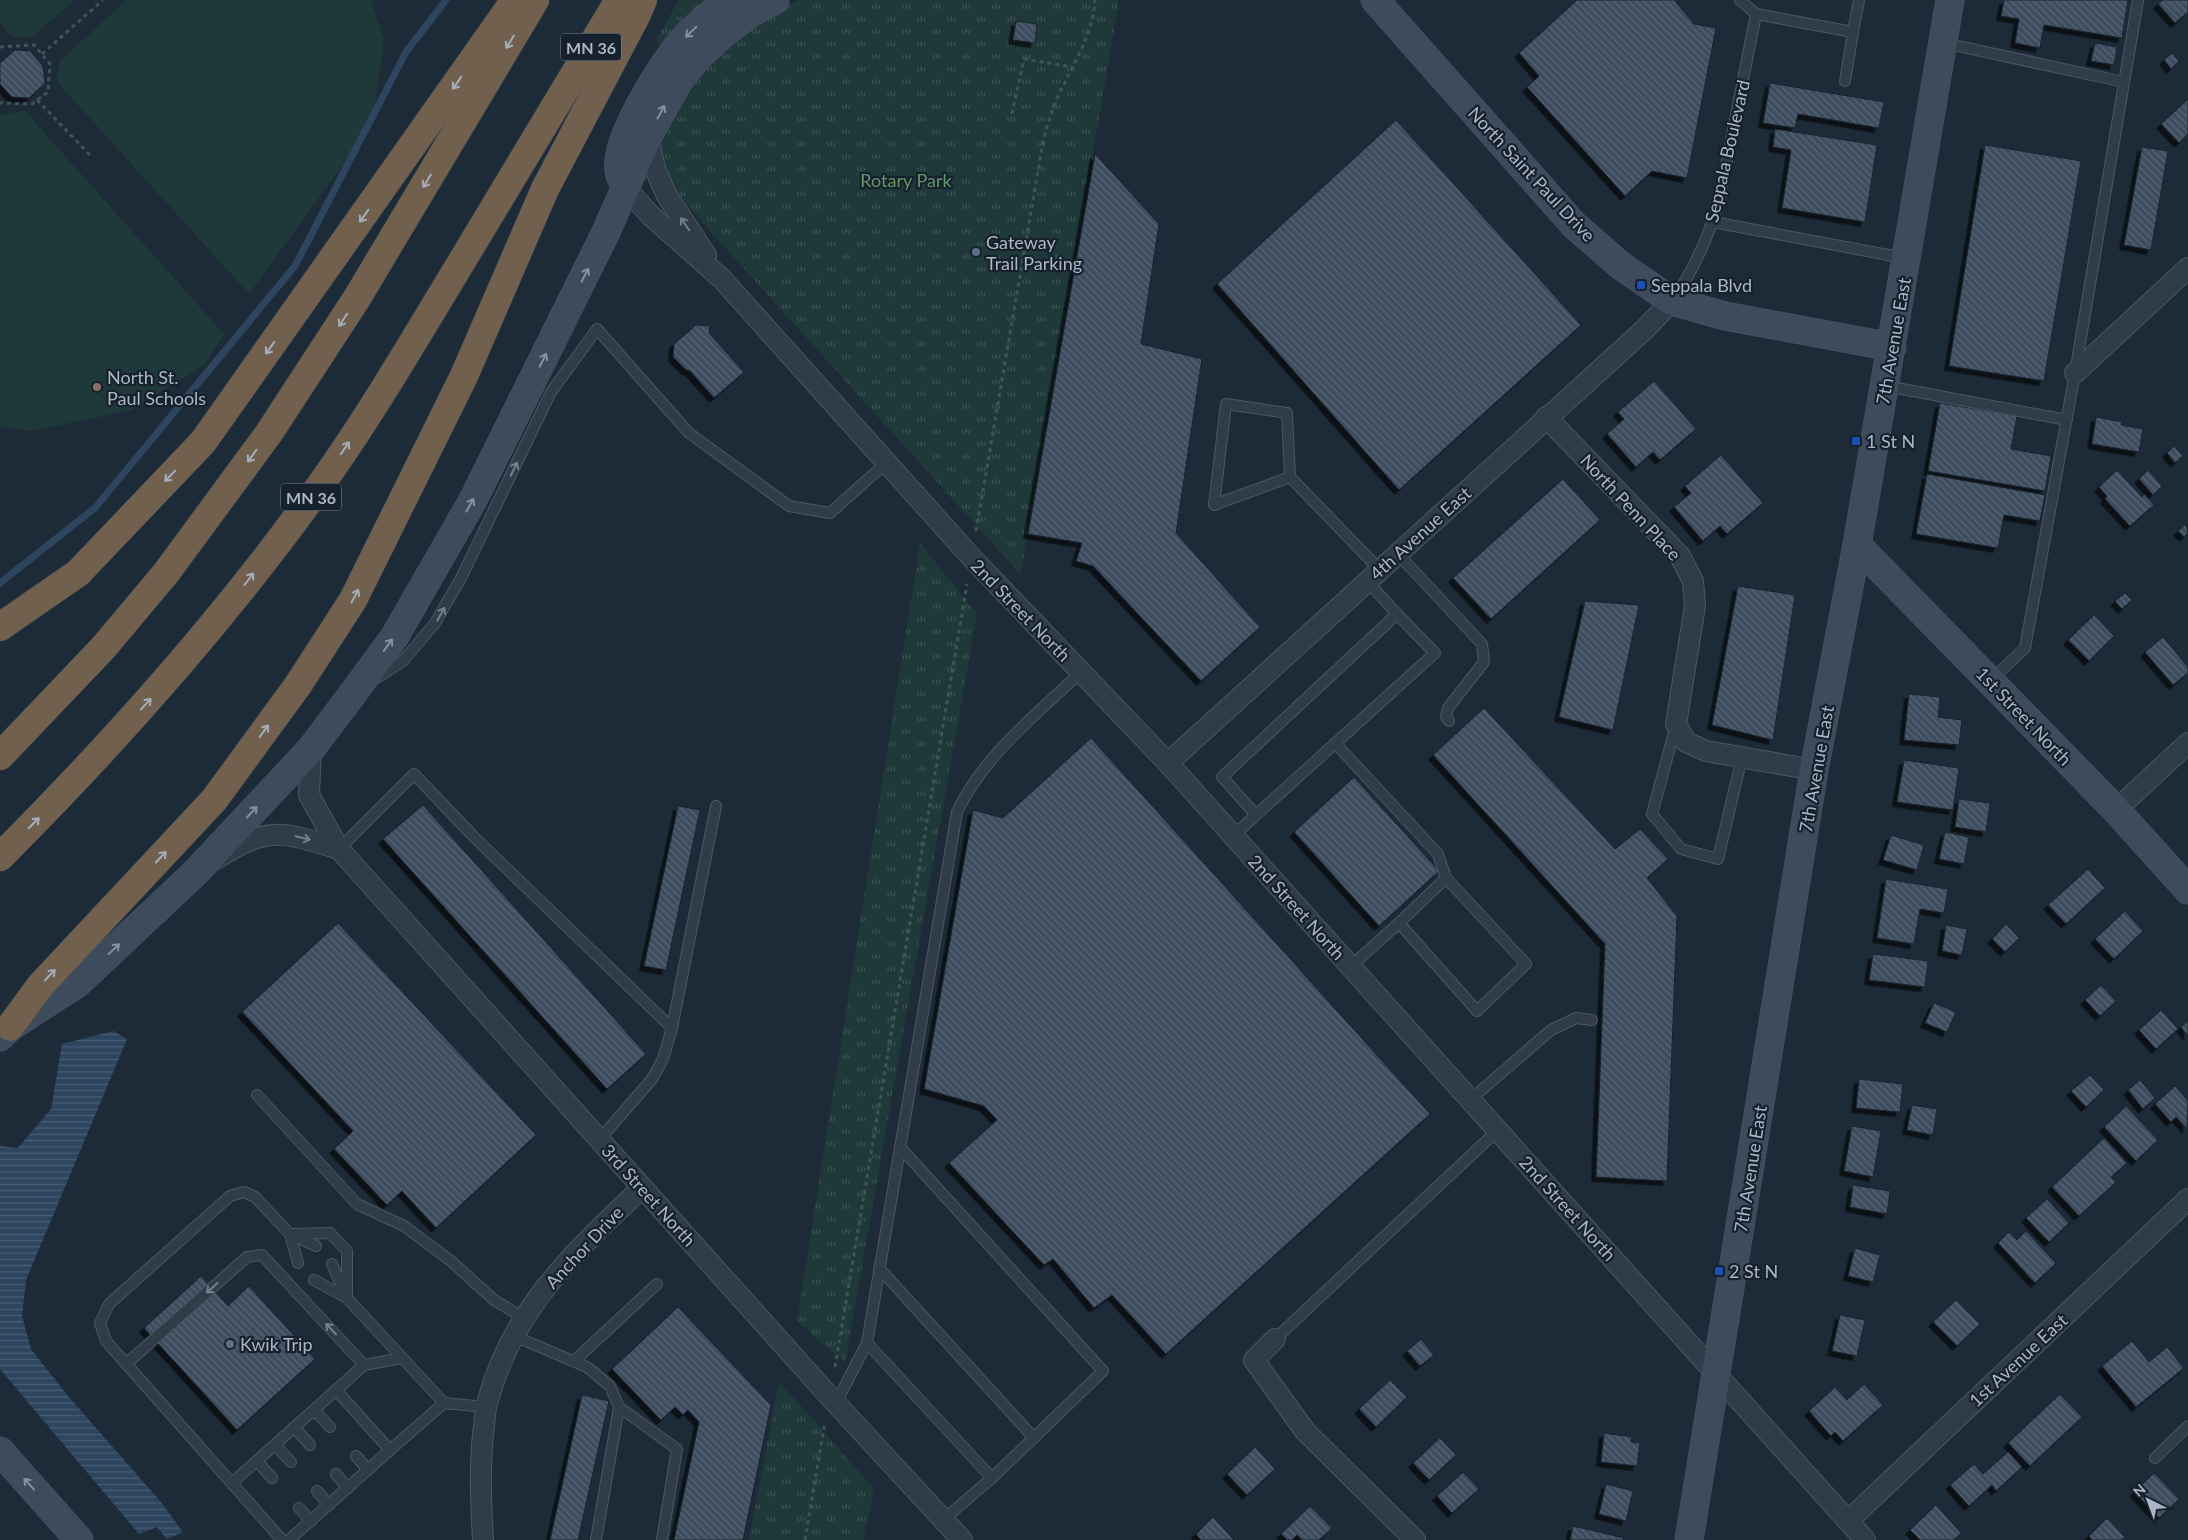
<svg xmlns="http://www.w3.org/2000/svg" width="2188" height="1540" font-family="Lato,sans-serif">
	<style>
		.grass { fill: #1f3839 }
		.park { fill: url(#park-tufts) }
		.water { fill: url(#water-rules) }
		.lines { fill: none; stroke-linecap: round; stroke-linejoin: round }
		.stream { stroke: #2d455f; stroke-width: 7 }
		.building { fill: url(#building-back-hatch); stroke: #19232f; filter: url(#shadow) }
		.lane-casing { stroke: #4c5764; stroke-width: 12 }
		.street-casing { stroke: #4c5764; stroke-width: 22 }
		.secondary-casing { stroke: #4c5764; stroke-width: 29 }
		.highway-casing { stroke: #3c4753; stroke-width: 29 }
		.path { stroke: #3d5557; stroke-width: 3; stroke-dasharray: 4 4; stroke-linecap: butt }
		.lane { stroke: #313c49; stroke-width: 10 }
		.street { stroke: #313c49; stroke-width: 20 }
		.secondary { stroke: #3e4b5c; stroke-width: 28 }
		.highway { stroke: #70604d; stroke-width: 28 }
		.oneway { stroke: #8591a1 }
		.oneway2 { stroke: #a5aeba }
		.oneway3 { stroke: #74808e }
		.service-dot { fill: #5c6f8a; stroke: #17212d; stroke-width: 2 }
		.transit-dot { fill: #1a4fb4; stroke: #17212d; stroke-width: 2 }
		.education-dot { fill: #8d6e63; stroke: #17212d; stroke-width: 2 }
		.labels { text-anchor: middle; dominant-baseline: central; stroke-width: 4.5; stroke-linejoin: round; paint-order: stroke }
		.shield { fill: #17212d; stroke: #7f8a98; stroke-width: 1 }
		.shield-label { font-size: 16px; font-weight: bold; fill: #abb7c6 }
		.street-label { font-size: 18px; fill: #abb7c6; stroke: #17212d }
		.park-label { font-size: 18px; fill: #60986a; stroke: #17212d }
		.poi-label { font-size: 18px; fill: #abb7c6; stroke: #17212d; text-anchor: start }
	</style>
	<defs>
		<pattern id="park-tufts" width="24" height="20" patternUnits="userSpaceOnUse" patternTransform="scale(1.25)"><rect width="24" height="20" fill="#1f3839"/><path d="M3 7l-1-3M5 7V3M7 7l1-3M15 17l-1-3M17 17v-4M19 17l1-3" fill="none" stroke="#3d5354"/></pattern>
		<pattern id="water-rules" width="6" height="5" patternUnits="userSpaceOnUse" patternTransform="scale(1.25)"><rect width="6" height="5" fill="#2d455f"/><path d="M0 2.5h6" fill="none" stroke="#495e74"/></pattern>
		<pattern id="building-back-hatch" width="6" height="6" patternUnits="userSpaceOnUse" patternTransform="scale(1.25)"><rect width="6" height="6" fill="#3e4d5e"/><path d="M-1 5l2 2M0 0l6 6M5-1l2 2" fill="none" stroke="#576474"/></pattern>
		<filter id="shadow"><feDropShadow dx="-4.5" dy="4.5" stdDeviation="0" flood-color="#0009"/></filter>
	</defs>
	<rect width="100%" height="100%" fill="#1d2b38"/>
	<g class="grass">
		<polygon points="0,0 75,0 31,38 12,37 0,23"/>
		<polygon points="127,0 371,0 384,40 372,125 249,294 57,82 59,61"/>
		<polygon points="25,111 224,334 204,365 132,410 32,431 0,427 0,116 3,114"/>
	</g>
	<g class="park">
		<polygon points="679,0 713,0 664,49 655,41"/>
		<path d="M800,0H1119L1021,575L692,211C677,192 662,172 662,146C661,115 689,87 707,65C713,58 718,50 725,45C740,31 781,7 800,0Z"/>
		<polygon points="920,543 977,614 845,1363 797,1321"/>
		<polygon points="779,1381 874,1489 864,1540 749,1540"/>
	</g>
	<polygon class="water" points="113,1031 127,1039 26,1280 22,1316 31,1349 68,1396 160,1501 183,1532 167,1539 157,1527 139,1534 0,1369 0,1146 18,1148 51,1109 62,1044"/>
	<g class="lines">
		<polyline class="stream" points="0,583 95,508 295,266 406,52 446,0"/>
	</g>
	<g class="building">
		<polygon points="1577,0 1674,0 1694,24 1716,28 1687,178 1652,171 1625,196 1527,87 1539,76 1519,53"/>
		<polygon points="2004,0 2128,0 2122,38 2044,25 2040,48 2015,43 2019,19 2001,16"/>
		<polygon points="2163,0 2188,0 2188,12 2175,23 2158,4"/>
		<polygon points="1016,21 1037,24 1035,43 1013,40"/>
		<polygon points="2095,43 2117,47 2114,65 2091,61"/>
		<polygon points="15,50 30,51 43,66 45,83 29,98 12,97 0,84 0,63"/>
		<polygon points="2172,53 2179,61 2171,69 2164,60"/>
		<polygon points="1770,83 1884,102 1879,128 1798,114 1795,128 1763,123"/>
		<polygon points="2188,99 2188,134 2179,143 2161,124"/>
		<polygon points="1396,120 1581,325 1399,490 1217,284"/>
		<polygon points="1775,129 1877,145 1865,222 1782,208 1791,150 1773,147"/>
		<polygon points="1985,145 2081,161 2044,381 1949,366"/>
		<polygon points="2142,147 2168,151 2151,250 2124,245"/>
		<polygon points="1095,154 1159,224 1141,344 1202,359 1176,533 1260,627 1201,681 1093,566 1076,561 1082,543 1028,534"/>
		<polygon points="696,325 710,326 709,333 744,372 714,398 690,371 686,370 673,357 674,344"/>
		<polygon points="1654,381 1696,429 1660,460 1653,452 1636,467 1607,434 1624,419 1618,412"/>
		<polygon points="1940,403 2017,416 2011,449 2051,456 2045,491 1928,471"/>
		<polygon points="2096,417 2122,422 2121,425 2143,429 2139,452 2092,444"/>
		<polygon points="2174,446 2183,456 2175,463 2167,453"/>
		<polygon points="1721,455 1763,503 1727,534 1720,526 1703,541 1674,507 1691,493 1685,486"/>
		<polygon points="2117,470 2142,497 2144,494 2154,505 2130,526 2105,499 2107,496 2099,487"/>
		<polygon points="2148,470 2162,486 2153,495 2139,479"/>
		<polygon points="1927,474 2045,495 2040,521 2004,515 1998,548 1916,534"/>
		<polygon points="1563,479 1600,520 1491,619 1453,578"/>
		<polygon points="2186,524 2188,533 2184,537 2178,531"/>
		<polygon points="1738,586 1795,595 1773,740 1712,725"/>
		<polygon points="2125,593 2132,600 2122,609 2115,601"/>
		<polygon points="1585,601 1639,605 1613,730 1559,717"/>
		<polygon points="2094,615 2114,636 2089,661 2068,640"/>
		<polygon points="2163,637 2188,667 2188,673 2173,685 2145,652"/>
		<polygon points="1909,694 1940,697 1938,717 1962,720 1959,745 1904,740"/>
		<polygon points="1484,708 1615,849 1640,829 1668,859 1647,878 1677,916 1667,1181 1596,1177 1605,944 1433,755"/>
		<polygon points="1091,738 1430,1114 1166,1354 1112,1295 1094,1308 1053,1259 1044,1265 949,1163 997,1120 984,1106 924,1089 973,810 1003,818"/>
		<polygon points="1904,760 1959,768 1953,810 1897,802"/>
		<polygon points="1354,777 1439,871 1379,926 1294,832"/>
		<polygon points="1959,799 1990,803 1986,832 1955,827"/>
		<polygon points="423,805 646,1054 607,1089 383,839"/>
		<polygon points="678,806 700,810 666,970 644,966"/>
		<polygon points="1945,832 1969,837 1964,864 1939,859"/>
		<polygon points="1891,835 1924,845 1917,870 1883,860"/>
		<polygon points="2088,869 2105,888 2066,924 2048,905"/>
		<polygon points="1886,879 1948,889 1944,913 1920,909 1914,944 1877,938"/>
		<polygon points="2125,911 2143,931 2114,959 2095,939"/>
		<polygon points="338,923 536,1135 436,1228 402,1191 387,1205 334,1149 353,1131 242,1012"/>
		<polygon points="2006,924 2019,938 2005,952 1992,939"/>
		<polygon points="1946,925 1967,929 1962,955 1942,951"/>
		<polygon points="1873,954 1928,961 1925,987 1869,980"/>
		<polygon points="2101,985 2116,1001 2100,1016 2085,1000"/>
		<polygon points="1934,1003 1956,1012 1947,1032 1925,1023"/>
		<polygon points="2161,1010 2178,1029 2156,1049 2139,1030"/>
		<polygon points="2188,1021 2188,1036 2181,1027"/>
		<polygon points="2090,1075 2104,1090 2086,1107 2071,1091"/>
		<polygon points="1859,1079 1903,1084 1900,1112 1856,1108"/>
		<polygon points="2140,1080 2155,1098 2143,1109 2128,1090"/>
		<polygon points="2175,1086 2188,1101 2187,1129 2176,1117 2171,1122 2155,1104"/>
		<polygon points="1912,1105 1937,1109 1933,1135 1907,1130"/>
		<polygon points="2126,1106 2158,1140 2136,1161 2104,1127"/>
		<polygon points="1852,1126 1881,1131 1873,1177 1844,1171"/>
		<polygon points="2104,1138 2127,1163 2111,1177 2116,1182 2079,1216 2052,1187"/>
		<polygon points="1853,1185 1890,1191 1887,1214 1850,1207"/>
		<polygon points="2047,1199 2069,1223 2049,1242 2026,1218"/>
		<polygon points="2026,1231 2056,1263 2035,1283 1998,1243 2009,1232 2017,1240"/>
		<polygon points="1855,1248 1880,1255 1873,1282 1848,1276"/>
		<polygon points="201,1276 228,1306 249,1286 315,1359 237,1430 144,1328"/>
		<polygon points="1956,1300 1980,1324 1957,1346 1933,1322"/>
		<polygon points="678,1307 771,1405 743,1540 674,1540 699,1422 688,1410 683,1415 675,1407 661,1420 612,1369"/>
		<polygon points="1840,1315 1865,1320 1857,1356 1832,1351"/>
		<polygon points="1421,1339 1434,1355 1420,1366 1407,1351"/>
		<polygon points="2132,1341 2149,1362 2167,1347 2184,1368 2136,1407 2102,1366"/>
		<polygon points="1390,1380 1407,1397 1376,1427 1359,1409"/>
		<polygon points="1864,1384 1883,1405 1843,1441 1835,1432 1831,1436 1809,1411 1835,1387 1847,1400"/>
		<polygon points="2060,1394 2082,1417 2030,1466 2008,1443"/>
		<polygon points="582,1395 609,1401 578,1540 550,1540"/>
		<polygon points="1604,1433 1632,1437 1631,1442 1640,1443 1637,1466 1601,1462"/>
		<polygon points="1440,1438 1456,1455 1429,1480 1413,1463"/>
		<polygon points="1255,1447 1275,1469 1247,1495 1227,1474"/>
		<polygon points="2008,1452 2022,1467 1996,1491 1992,1485 1969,1506 1950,1485 1974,1464 1983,1474"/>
		<polygon points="1463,1472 1479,1489 1452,1513 1437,1496"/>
		<polygon points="2154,1473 2179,1499 2159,1518 2134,1492"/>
		<polygon points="1606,1484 1633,1491 1626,1521 1599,1514"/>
		<polygon points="1936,1505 1961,1533 1954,1540 1920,1540 1910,1530"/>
		<polygon points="1310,1506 1332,1528 1319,1540 1302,1540 1297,1535 1292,1540 1287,1540 1281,1534"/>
		<polygon points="1213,1517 1234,1540 1201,1540 1196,1534"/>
		<polygon points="2107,1518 2125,1537 2122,1540 2092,1540 2089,1536"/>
		<polygon points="1573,1526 1624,1538 1623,1540 1570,1540"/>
	</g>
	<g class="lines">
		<g class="lane-casing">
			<g id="lane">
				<polyline points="1756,14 1853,32 1859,0"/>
				<polyline points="1944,43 2124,82"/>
				<polyline points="1845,81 1853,32"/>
				<polyline points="1713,222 1904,258"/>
				<path d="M1673,300C1695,268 1710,234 1720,196L1756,14L1740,0"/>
				<polyline points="1886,386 2067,420"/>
				<polyline points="1290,477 1214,505 1226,404 1287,413 1290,477 1380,570"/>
				<polyline points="1398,554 1482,644 1484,662 1448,708 1446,717 1449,721"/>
				<polyline points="1367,581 1397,614"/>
				<polygon points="1397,614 1435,653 1256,815 1222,777"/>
				<polyline points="375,679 403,661 435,623 461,578 551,392 597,329 689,433 789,506 830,513 886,463"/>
				<polyline points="1991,680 2025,648 2075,373 2138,0"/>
				<polyline points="1676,725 1652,814 1681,849 1718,859 1742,757"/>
				<polyline points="1335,743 1438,854 1446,878 1526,964 1477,1011 1399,923 1351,966"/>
				<polyline points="1233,836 1256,815"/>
				<polyline points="339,849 414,774 474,837 672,1028"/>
				<polyline points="1399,923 1446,878"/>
				<polyline points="257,1095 357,1204 404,1226 451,1261 494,1300 524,1318"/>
				<polyline points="1471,1099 1551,1030 1576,1018 1592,1020"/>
				<polyline points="600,1139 652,1079 663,1059 672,1028 716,806"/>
				<polyline points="900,1147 1103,1371 992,1478"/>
				<polyline points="290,1234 330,1233 347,1251 347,1298 314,1280"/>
				<polyline points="292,1235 316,1246"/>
				<polyline points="332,1264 347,1298 444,1403 486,1407"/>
				<polyline points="879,1268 1034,1438"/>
				<polyline points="514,1336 587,1367 610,1386 619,1407 596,1540"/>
				<polyline points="1275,1339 1498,1130"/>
				<polyline points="867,1343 992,1478 943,1520"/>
				<polyline points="574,1361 657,1284"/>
				<polyline points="126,1364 247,1257 262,1255 364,1365"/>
				<path d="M836,1403L867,1343L957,812C984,755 1036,715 1081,672"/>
				<polyline points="619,1407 677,1449 662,1540"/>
				<polyline points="314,1410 330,1427"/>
				<polyline points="294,1427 310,1445"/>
				<polyline points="275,1445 291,1462"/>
				<polyline points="390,1450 444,1403"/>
				<polyline points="356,1456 368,1470"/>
				<polyline points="2155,1458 2188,1426"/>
				<polyline points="257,1461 272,1478"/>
				<polyline points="336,1474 348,1488"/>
				<polyline points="232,1483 364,1365 402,1358"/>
				<polyline points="317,1491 329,1505"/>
				<polyline points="299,1508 311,1521"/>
				<polyline points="282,1540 106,1341 100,1323 109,1304 230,1196 244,1192 255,1197 290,1234 298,1263"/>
				<polyline points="289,1540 390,1450 336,1390"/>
			</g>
		</g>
		<g class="street-casing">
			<g id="street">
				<polyline points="648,136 655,169 667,196 706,255"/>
				<polyline points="625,187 650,215 722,279 972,558 1168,763 1865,1540"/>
				<polyline points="2075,373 2188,268"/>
				<polyline points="1546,417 1680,556 1693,581 1695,606 1676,724 1686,742 1706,751 1814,770"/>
				<polyline points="311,749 309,795 339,849 830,1397 962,1540"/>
				<polyline points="1168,763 1644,330 1672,301"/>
				<polyline points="2116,810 2188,743"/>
				<path d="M216,859C268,825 283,832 339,849"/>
				<polyline points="1275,1339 1254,1360 1305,1431 1415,1540"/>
				<polyline points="1848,1521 2188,1199"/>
				<path d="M483,1540C481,1502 479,1464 484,1426C485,1417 485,1408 488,1400C513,1308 576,1250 642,1188"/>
			</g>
		</g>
		<g class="secondary-casing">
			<g id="secondary">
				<polyline points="1375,0 1574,225 1620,265 1672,301 1725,316 1892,347"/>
				<path d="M623,181C621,178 619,174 619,170C614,140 662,64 682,41C696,25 712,13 728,0"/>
				<polyline points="1857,545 2116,810 2188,890"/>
				<polyline points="0,1037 10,1027 78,983 195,873 311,749 354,692 395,636 473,500 606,232 648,136 680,79 700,55 723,34 751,13 775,0"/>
				<polyline points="0,1451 79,1540"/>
				<polyline points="1689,1540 1814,770 1857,545 1950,0"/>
			</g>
		</g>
		<g class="highway-casing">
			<g id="highway">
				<polyline points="0,627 78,573 203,442 515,0"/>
				<polyline points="0,756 103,648 166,573 269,433 357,298 535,0"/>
				<path d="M0,857C120,737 231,612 329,473C377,404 419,332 462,261C514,174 567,87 619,0"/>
				<polyline points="10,1027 40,986 214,800 298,685 353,600 464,376 545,189 636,16 643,0"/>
			</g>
		</g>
		<g class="path">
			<polyline points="0,47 34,45 50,64 48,92 32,104 0,103"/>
			<polyline points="42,54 103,0"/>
			<polyline points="37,100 92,157"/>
			<polyline points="1012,114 1024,59 1073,67"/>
			<path d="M976,531L1043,142C1047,125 1052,109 1059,94C1074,63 1093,34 1095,0"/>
			<polyline points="835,1367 967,584"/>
			<polyline points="805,1540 825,1422"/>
		</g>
		<use href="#lane" class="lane"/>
		<use href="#street" class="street"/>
		<use href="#secondary" class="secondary"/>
		<use href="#highway" class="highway"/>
	</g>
	<defs><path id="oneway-shaft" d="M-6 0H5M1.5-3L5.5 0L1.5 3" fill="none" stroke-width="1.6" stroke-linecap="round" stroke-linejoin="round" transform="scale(1.25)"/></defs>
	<g class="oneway">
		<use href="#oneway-shaft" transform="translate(691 32) rotate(136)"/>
		<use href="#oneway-shaft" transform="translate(661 112) rotate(-62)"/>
		<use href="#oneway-shaft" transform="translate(585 275) rotate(-63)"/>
		<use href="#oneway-shaft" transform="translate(543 360) rotate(-63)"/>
		<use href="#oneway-shaft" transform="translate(470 505) rotate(-61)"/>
		<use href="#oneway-shaft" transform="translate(388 645) rotate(-54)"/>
		<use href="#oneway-shaft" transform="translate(252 812) rotate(-47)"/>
		<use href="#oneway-shaft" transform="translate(114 949) rotate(-43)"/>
		<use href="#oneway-shaft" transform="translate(29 1484) rotate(-132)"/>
	</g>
	<g class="oneway2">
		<use href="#oneway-shaft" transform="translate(510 42) rotate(121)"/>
		<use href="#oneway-shaft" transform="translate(457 83) rotate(125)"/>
		<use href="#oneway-shaft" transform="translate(427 181) rotate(121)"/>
		<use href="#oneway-shaft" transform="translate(364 216) rotate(125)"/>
		<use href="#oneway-shaft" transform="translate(343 320) rotate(123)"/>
		<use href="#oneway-shaft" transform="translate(270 348) rotate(126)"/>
		<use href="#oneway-shaft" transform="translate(345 448) rotate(-56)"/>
		<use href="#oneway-shaft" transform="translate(252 456) rotate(126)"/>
		<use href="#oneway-shaft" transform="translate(170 476) rotate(134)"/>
		<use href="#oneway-shaft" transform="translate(249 579) rotate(-53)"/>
		<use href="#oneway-shaft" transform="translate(355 596) rotate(-62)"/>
		<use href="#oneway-shaft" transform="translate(146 704) rotate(-47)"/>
		<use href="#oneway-shaft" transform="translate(264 731) rotate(-54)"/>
		<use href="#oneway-shaft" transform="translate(34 823) rotate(-45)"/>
		<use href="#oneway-shaft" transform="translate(161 857) rotate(-47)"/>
		<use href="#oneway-shaft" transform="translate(50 975) rotate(-47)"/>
	</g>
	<g class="oneway3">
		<use href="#oneway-shaft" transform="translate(685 224) rotate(-124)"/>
		<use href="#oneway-shaft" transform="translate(514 469) rotate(-64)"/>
		<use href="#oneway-shaft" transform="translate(441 614) rotate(-61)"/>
		<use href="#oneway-shaft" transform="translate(303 838) rotate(14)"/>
		<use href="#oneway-shaft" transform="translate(212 1288) rotate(138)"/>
		<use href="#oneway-shaft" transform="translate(331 1329) rotate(-133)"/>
	</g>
	<g class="service-dot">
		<circle cx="976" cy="252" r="5"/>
		<circle cx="230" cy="1344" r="5"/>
	</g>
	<g class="transit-dot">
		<rect x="1636" y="280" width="10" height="10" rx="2.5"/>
		<rect x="1851" y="436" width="10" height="10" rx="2.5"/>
		<rect x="1714" y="1266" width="10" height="10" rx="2.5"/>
	</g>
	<circle class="education-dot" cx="97" cy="387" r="5"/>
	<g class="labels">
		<g class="shield">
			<rect x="561" y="33.5" width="60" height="27" rx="4"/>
			<rect x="281" y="483.5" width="60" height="27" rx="4"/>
		</g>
		<g class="shield-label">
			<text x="591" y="47">MN 36</text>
			<text x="311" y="497">MN 36</text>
		</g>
		<g class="street-label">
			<text transform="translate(1727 151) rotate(-77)">Seppala Boulevard</text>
			<text transform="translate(1532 174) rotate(47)">North Saint Paul Drive</text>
			<text transform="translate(1893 341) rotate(-80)">7th Avenue East</text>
			<text transform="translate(1631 507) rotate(47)">North Penn Place</text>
			<text transform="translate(1420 533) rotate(-42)">4th Avenue East</text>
			<text transform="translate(1021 610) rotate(46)">2nd Street North</text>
			<text transform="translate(2024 716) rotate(46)">1st Street North</text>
			<text transform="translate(1816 769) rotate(-80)">7th Avenue East</text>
			<text transform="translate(1297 907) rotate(48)">2nd Street North</text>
			<text transform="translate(1750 1169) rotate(-81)">7th Avenue East</text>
			<text transform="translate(649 1195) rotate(48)">3rd Street North</text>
			<text transform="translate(1568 1208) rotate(48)">2nd Street North</text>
			<text transform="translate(584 1247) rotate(-47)">Anchor Drive</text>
			<text transform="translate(2018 1360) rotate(-43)">1st Avenue East</text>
		</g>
		<g class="park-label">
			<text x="906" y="180">Rotary Park</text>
		</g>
		<g class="poi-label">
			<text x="986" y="242">Gateway<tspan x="986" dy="21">Trail Parking</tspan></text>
			<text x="1651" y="285">Seppala Blvd</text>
			<text x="107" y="377">North St.<tspan x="107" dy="21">Paul Schools</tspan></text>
			<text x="1866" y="441">1 St N</text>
			<text x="1729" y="1271">2 St N</text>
			<text x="240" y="1344">Kwik Trip</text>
		</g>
	</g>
	<g transform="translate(2148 1500) rotate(318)" stroke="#17212d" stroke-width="4" paint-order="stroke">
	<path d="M0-4L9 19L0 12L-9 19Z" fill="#abb7c6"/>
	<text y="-8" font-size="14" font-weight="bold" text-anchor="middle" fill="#abb7c6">N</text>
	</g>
</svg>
